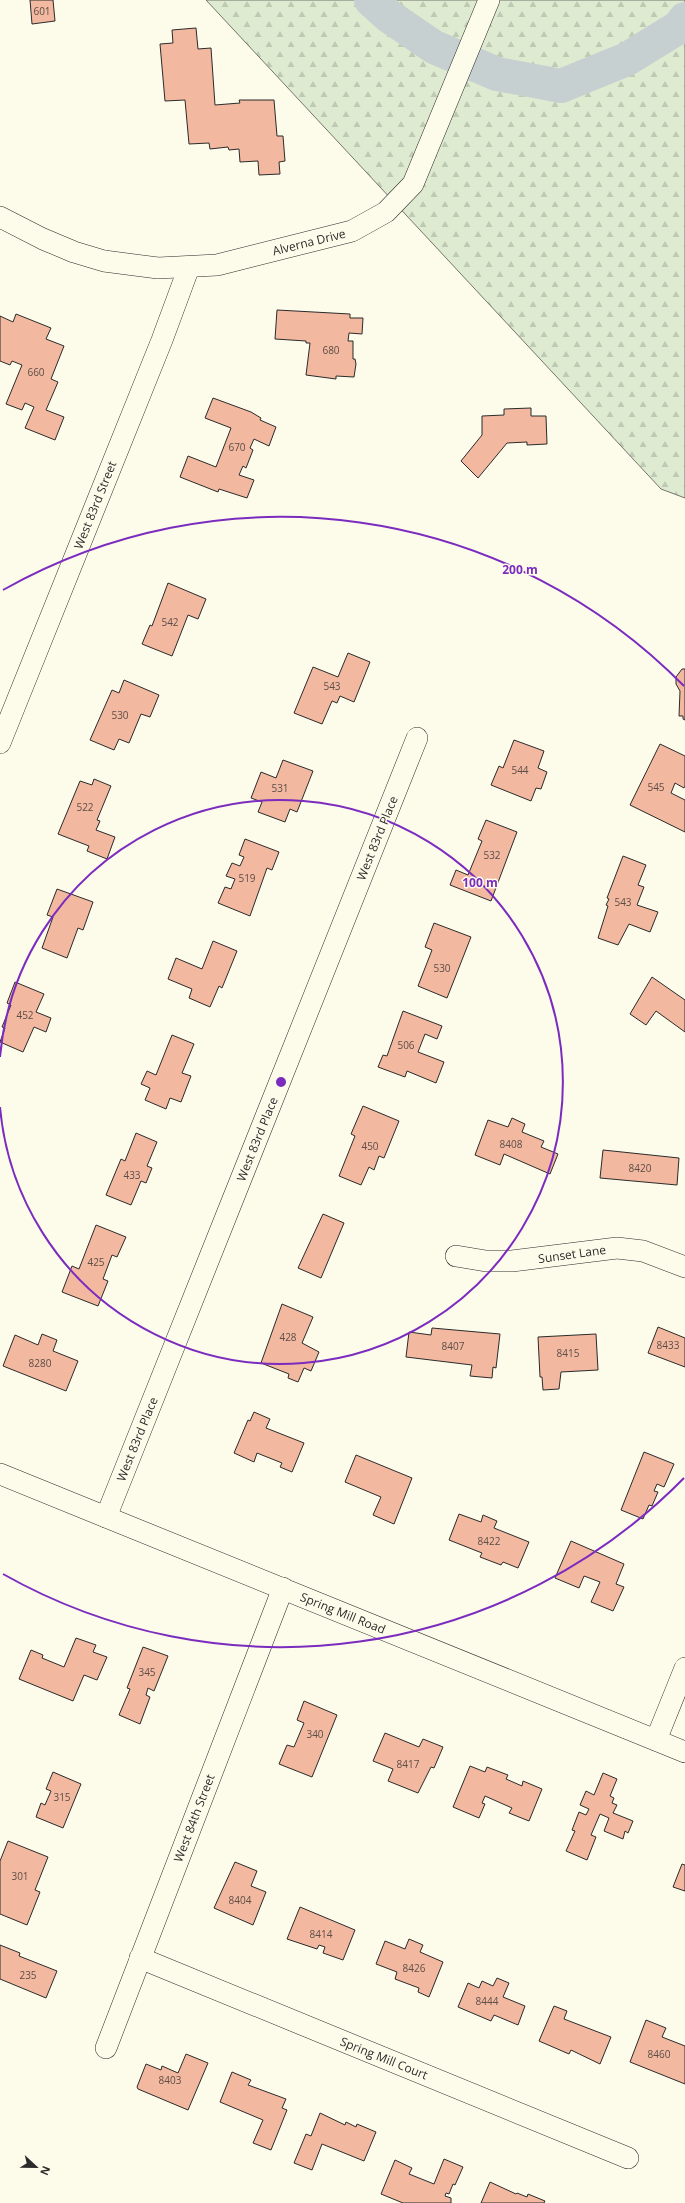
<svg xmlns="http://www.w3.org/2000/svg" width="685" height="2203" font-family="'Open Sans',sans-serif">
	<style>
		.forest { fill: url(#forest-firs); stroke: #74746e }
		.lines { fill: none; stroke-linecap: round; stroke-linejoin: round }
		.river { stroke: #c7d0d0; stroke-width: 34 }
		.building { fill: #f2b8a0; stroke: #2b2b2b }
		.minor-casing { stroke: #2b2b2b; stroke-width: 22 }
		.minor { stroke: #fdfbea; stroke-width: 21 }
		.ring { fill: none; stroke: #7b2cbf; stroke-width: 2 }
		.labels { text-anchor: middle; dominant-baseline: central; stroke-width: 3; stroke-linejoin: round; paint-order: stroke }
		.number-label { font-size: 10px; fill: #5d4e48 }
		.street-label { font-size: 12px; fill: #2b2b2b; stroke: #fdfbea }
		.centre { fill: #7b2cbf; stroke: #fdfbea; stroke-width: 2 }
		.ring-label { font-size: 12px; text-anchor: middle; font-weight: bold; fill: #7b2cbf; stroke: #fdfbea; stroke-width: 3; stroke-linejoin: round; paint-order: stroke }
	</style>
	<defs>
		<pattern id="forest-firs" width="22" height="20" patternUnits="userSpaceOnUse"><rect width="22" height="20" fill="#deebd1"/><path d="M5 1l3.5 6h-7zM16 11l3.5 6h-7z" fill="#bfcab4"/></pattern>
	</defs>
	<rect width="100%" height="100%" fill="#fdfbea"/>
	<polygon class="forest" points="206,0 685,0 685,498 661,489"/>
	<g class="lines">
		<polyline class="river" points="371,0 390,17 434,47 497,74 561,86 627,59 679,27 685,19"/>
	</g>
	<g class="building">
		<polygon points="30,0 53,0 55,21 32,24"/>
		<polygon points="196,28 198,49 211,48 215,105 240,103 239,100 274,100 277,136 283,136 285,161 279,162 280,174 259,175 258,161 240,162 239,149 229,150 228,147 210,149 209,143 189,144 185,100 165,101 160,44 173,43 172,30"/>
		<polygon points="277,310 350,314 350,318 363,318 362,334 349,333 348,341 353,341 353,359 355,359 356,364 354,377 336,376 336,379 306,375 310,343 306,343 306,341 275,339"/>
		<polygon points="16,314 51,328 46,339 64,346 51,379 58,382 46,410 64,417 55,440 25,428 34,407 25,403 22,410 6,404 22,365 12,361 10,365 0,361 0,316 13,322"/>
		<polygon points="213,398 251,412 261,418 260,420 276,427 269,446 254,439 250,448 253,450 246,468 243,466 239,475 254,480 247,498 219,489 218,492 180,477 188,456 216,467 231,428 205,418"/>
		<polygon points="531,408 531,416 546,416 547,444 527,445 527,442 507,443 478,478 461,461 482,435 482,416 504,415 504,409"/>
		<polygon points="168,583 206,599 198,619 188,615 172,656 142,644 150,625 152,626"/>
		<polygon points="348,653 370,662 354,702 340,696 337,703 332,701 322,724 294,713 313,667 338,677"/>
		<polygon points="682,669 685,669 685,720 683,719 683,716 679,716 680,691 676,684 676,677"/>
		<polygon points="124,680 159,695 150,717 141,714 129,743 119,739 114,750 90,740 112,690 119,693"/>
		<polygon points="514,740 544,751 538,768 547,772 541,789 536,788 531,801 491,785 499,766 503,768"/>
		<polygon points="660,744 685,756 685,786 684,788 675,783 671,793 685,800 685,832 630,805"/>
		<polygon points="283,760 313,771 297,812 290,809 285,822 258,812 262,802 251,798 261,772 276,778"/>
		<polygon points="94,779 111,786 97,820 100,821 96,830 115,837 107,859 87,851 89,846 58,834 80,781 92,785"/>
		<polygon points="486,820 517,832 491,901 450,885 456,870 468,875 482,841 478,839"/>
		<polygon points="245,839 279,852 272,870 267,868 250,916 218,903 225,887 231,889 235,879 226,876 232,863 240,866 244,857 239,855"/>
		<polygon points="623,856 646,865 638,885 644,887 637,905 658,912 650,932 629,924 618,945 598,938 608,906 606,905 609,899 607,898"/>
		<polygon points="57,889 93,902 83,930 78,928 67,958 42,948 53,917 47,915"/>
		<polygon points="434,923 471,937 447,998 418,986 432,950 425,947"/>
		<polygon points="213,941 237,951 222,988 219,986 210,1007 189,998 192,989 168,979 176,958 202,969"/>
		<polygon points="652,977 685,1000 685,1032 656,1011 646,1025 630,1014"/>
		<polygon points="15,982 44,994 36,1012 51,1018 46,1032 34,1027 23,1052 0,1042 5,1028 2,1027 11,1005 7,1003"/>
		<polygon points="403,1011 442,1026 437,1039 425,1034 418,1052 444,1062 436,1083 407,1071 405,1077 378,1067 383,1055 387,1056"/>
		<polygon points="172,1035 194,1044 182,1073 191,1076 181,1102 170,1098 166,1109 145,1100 150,1088 141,1084 147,1071 156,1075"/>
		<polygon points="363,1106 399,1121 384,1158 379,1156 374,1170 369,1167 361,1185 339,1176 355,1136 351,1134"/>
		<polygon points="512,1118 525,1124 522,1132 544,1141 541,1147 558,1154 550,1174 504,1154 500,1165 475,1155 488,1120 508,1127"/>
		<polygon points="136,1133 157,1142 147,1166 152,1168 146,1183 141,1181 131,1205 106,1195 121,1159 125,1161"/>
		<polygon points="603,1150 679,1158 677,1185 600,1178"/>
		<polygon points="323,1214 344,1223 321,1278 298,1268"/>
		<polygon points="96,1225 126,1237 117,1257 112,1255 103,1279 108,1281 98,1306 62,1292 72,1266 79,1269"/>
		<polygon points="282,1304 313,1317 302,1343 319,1352 311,1371 304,1368 298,1382 288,1378 289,1374 261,1363"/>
		<polygon points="658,1327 685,1338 685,1367 648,1353"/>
		<polygon points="432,1328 500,1334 496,1368 493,1367 492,1378 470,1376 472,1365 406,1357 409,1332 431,1335"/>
		<polygon points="42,1334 57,1340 53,1351 78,1361 66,1391 3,1366 15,1335 38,1345"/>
		<polygon points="596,1334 598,1370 561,1372 559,1389 543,1390 542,1377 540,1377 538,1337"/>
		<polygon points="254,1412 270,1419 266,1428 304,1443 292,1472 280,1467 282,1463 257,1453 254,1462 234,1453 248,1420 250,1421"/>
		<polygon points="644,1452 674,1464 664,1487 657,1484 654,1491 658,1492 652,1506 649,1505 643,1519 621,1510"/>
		<polygon points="356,1455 412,1478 394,1524 373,1515 381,1497 345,1482"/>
		<polygon points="459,1514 481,1522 483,1515 497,1521 494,1528 529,1542 518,1568 503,1562 501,1565 480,1557 482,1553 449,1540"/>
		<polygon points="571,1541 624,1564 616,1584 624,1587 613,1611 591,1602 600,1582 584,1576 579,1588 555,1578"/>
		<polygon points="76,1638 96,1645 93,1652 107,1657 97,1680 84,1675 73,1701 19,1679 31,1650 43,1655 42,1658 64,1667"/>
		<polygon points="143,1647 168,1656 154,1691 148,1688 146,1695 150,1697 140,1724 119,1715 130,1689 127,1688"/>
		<polygon points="304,1701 337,1715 312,1777 279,1764 287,1745 294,1747 304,1723 297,1720"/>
		<polygon points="385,1733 419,1747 423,1739 443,1747 434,1768 431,1767 418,1793 388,1781 393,1769 373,1761"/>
		<polygon points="470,1766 485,1772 487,1767 508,1775 506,1779 522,1786 523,1781 542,1789 529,1821 509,1813 512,1808 485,1796 482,1803 485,1804 479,1818 453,1807"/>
		<polygon points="53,1772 81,1784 63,1828 36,1817 41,1803 45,1805 51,1791 46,1789"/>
		<polygon points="603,1773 617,1779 610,1796 614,1798 612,1803 617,1805 613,1813 633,1821 628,1833 625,1831 623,1839 604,1831 609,1818 600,1814 591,1835 596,1837 587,1860 566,1851 575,1831 572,1830 579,1812 586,1815 589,1809 580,1805 586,1791 594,1795"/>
		<polygon points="8,1841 48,1857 35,1890 40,1892 27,1925 0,1914 0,1861"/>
		<polygon points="235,1862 257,1871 251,1886 266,1892 253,1925 214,1908"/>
		<polygon points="682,1864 685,1865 685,1891 673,1887"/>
		<polygon points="300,1907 355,1930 343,1960 323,1953 325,1947 319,1945 317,1949 287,1939"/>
		<polygon points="409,1939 423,1945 420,1952 443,1962 429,1997 418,1992 419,1988 395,1979 397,1972 376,1964 385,1941 405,1949"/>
		<polygon points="0,1945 20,1953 19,1956 57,1971 46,1998 0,1979"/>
		<polygon points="497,1978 509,1983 503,1997 525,2006 518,2025 494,2015 491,2021 458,2007 468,1983 479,1988 482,1981 493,1986"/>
		<polygon points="554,2006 567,2011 564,2019 611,2037 600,2064 571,2050 569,2054 539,2041"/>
		<polygon points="646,2020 666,2028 662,2037 685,2046 685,2084 630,2062"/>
		<polygon points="186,2054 208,2063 188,2110 138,2089 137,2087 146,2064 161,2070 162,2066 178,2073"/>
		<polygon points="232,2072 251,2080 248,2085 286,2099 282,2108 287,2110 271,2150 253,2143 263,2120 220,2102"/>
		<polygon points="320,2113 345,2125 346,2122 356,2127 357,2124 376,2132 364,2161 322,2144 312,2170 294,2163 306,2134 311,2136"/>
		<polygon points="444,2159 463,2167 455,2185 453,2184 449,2194 446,2193 445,2196 451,2198 451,2203 403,2203 381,2194 395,2160 412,2168 409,2174 434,2184"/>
		<polygon points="490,2182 516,2194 517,2193 527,2197 528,2194 545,2201 544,2203 481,2203"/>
	</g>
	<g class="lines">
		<g class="minor-casing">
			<g id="minor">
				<polyline points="0,217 43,239 74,252 104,261 158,268 217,265 352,231 386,212 413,184 489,0"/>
				<polyline points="0,743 162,340 189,267"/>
				<polyline points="456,1256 486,1261 512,1261 617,1248 643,1251 685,1267"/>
				<polyline points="0,1474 685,1752"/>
				<polyline points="106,1517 417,738"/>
				<polyline points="656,1740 685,1668"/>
				<polyline points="140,1958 628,2158"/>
				<polyline points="106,2048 283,1588"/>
			</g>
		</g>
		<use href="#minor" class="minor"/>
	</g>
	<g class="ring">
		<path d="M0 1057A282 282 0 1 1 0 1107"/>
		<path d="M684 1478A565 565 0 0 1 3 1574M3 590A565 565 0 0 1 684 686"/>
	</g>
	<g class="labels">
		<g class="number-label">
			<text x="42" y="11">601</text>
			<text x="331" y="350">680</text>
			<text x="36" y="372">660</text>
			<text x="237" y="447">670</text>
			<text x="170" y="622">542</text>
			<text x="332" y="686">543</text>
			<text x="120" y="715">530</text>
			<text x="520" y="770">544</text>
			<text x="656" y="787">545</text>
			<text x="280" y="788">531</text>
			<text x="85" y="807">522</text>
			<text x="492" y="855">532</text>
			<text x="247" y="878">519</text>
			<text x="623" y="902">543</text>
			<text x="442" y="968">530</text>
			<text x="25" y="1015">452</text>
			<text x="406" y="1045">506</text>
			<text x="511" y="1144">8408</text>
			<text x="370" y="1146">450</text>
			<text x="640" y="1168">8420</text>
			<text x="132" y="1175">433</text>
			<text x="96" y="1262">425</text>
			<text x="288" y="1337">428</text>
			<text x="668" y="1345">8433</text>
			<text x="453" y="1346">8407</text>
			<text x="568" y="1353">8415</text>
			<text x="40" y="1363">8280</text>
			<text x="489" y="1541">8422</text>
			<text x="147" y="1672">345</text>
			<text x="315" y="1734">340</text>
			<text x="408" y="1764">8417</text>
			<text x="62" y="1797">315</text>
			<text x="20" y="1876">301</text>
			<text x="240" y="1900">8404</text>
			<text x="321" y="1934">8414</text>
			<text x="414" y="1968">8426</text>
			<text x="28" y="1975">235</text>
			<text x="487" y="2001">8444</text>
			<text x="659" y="2054">8460</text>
			<text x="170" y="2080">8403</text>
		</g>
		<g class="street-label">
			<text transform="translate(309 242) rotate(-14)">Alverna Drive</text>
			<text transform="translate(95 505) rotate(-68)">West 83rd Street</text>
			<text transform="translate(377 838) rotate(-68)">West 83rd Place</text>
			<text transform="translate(257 1139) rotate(-68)">West 83rd Place</text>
			<text transform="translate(572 1254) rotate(-8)">Sunset Lane</text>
			<text transform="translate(137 1439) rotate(-68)">West 83rd Place</text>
			<text transform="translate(343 1613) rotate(22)">Spring Mill Road</text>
			<text transform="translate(194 1818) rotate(-69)">West 84th Street</text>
			<text transform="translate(384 2058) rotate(22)">Spring Mill Court</text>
		</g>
	</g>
	<circle cx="281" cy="1082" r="6" class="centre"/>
	<g class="ring-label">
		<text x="520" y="574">200 m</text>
		<text x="480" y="887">100 m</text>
	</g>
	<g transform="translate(36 2167) rotate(112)" stroke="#fdfbea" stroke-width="3" paint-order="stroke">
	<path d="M0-3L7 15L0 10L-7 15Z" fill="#2b2b2b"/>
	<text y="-6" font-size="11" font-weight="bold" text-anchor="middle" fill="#2b2b2b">N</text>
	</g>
</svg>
